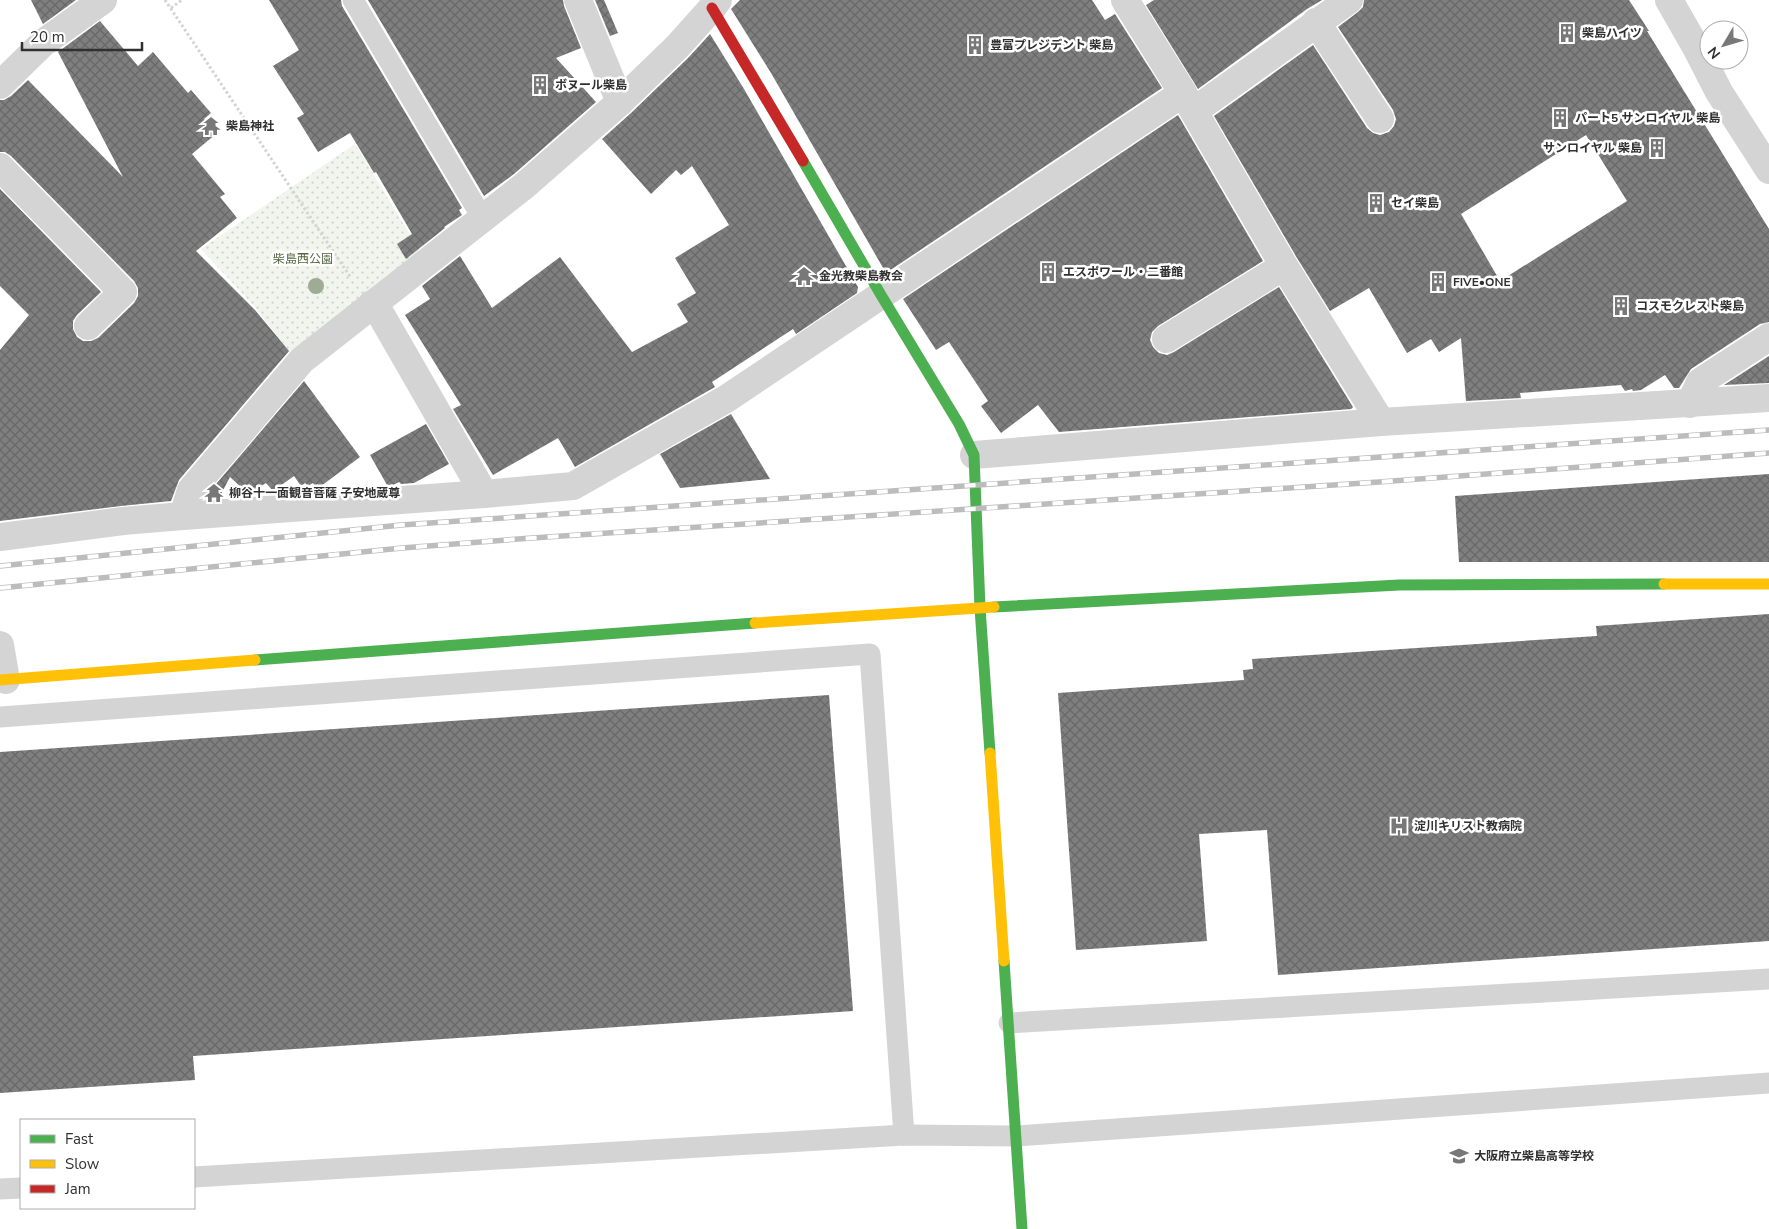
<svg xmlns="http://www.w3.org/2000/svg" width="1769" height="1229" font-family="'Nunito Sans','Noto Sans JP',sans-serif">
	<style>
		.green { fill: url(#green-dots) }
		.building { fill: url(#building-cross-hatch); fill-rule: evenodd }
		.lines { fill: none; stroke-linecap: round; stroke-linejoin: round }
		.path { stroke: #d4d4d4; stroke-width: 3; stroke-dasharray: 2.5 2.5; stroke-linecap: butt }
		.lane { stroke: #d4d4d4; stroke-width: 21 }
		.street { stroke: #d4d4d4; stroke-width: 28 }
		.fast { stroke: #4caf50; stroke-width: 11 }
		.slow { stroke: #ffc107; stroke-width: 11 }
		.jam { stroke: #c62828; stroke-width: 11 }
		.rail-casing { stroke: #bcbcbc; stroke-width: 5.5 }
		.rail { stroke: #fff; stroke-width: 4; stroke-dasharray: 11; stroke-linecap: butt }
		.tree { fill: #9fac95 }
		.labels { text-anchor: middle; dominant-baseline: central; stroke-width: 5; stroke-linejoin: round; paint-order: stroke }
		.poi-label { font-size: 12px; font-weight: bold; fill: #303030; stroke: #fff; text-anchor: start }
		.park-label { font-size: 12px; fill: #51693f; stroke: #fff }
	</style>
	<defs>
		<pattern id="green-dots" width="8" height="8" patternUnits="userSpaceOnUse" patternTransform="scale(1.25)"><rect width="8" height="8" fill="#f1f5ed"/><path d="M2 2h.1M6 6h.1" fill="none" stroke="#cfd2cc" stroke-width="1.8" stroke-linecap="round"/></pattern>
		<pattern id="building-cross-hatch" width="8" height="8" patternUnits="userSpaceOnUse" patternTransform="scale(1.25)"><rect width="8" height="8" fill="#7f7f7f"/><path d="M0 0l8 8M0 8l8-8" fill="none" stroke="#686868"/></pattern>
	</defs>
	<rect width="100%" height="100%" fill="#fff"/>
	<polygon class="green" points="355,144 420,251 290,352 253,305 201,249"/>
	<g class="building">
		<polygon points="31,0 76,0 43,24"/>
		<polygon points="269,0 341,0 342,6 462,208 459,210 462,215 444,227 445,228 406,259 397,244 412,234 376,172 374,173 350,133 318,152 297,118 304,114 273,66 299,50"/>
		<polygon points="368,0 563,0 564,6 581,48 556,58 596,102 514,174 484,196"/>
		<polygon points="595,0 604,0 618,33 610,36"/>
		<polygon points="740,0 1092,0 1105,20 1115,14 1162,88 886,273 771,73 731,9"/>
		<polygon points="1154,0 1322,0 1307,9 1198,89 1146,5"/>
		<path d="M1364,0H1629L1649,31H1647L1769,229V322L1760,324L1691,369L1679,388H1674L1665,375L1641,390L1633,391L1632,389L1625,391L1621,385L1520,393L1521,398L1466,401L1461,338L1439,352L1431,339L1407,353L1369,288L1330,311L1297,258L1214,116L1313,45L1367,128L1373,133L1380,135L1389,132L1394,126L1396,119L1393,110L1338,27L1358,12L1363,7ZM1586,135L1627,201L1500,281L1461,214Z"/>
		<polygon points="100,21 138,66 153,52 188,93 191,90 211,113 204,119 217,133 192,154 225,194 220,197 237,218 196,251 255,310 289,351 179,480 171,501 121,506 0,521 0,350 29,315 0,286 0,189 101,292 77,315 73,321 73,329 77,337 83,341 91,341 98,338 134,303 138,296 138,288 134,281 11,156 5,152 0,152 0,100 4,100 11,96 28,80 123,177 58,52"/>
		<polygon points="710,34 744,89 858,287 857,293 796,334 793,329 712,382 715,387 575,467 558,438 493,475 453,409 461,405 405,315 430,299 422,286 460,256 492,308 560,257 632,352 688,322 677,304 696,293 675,258 729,225 692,166 681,175 676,170 651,194 602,139 631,113 688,58"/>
		<polygon points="1178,115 1263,261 1158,326 1152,332 1150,340 1153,347 1159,353 1167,355 1174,352 1279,287 1353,407 1351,409 1059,432 1038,405 1001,433 981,406 988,401 949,342 936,350 903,299"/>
		<polygon points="1769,356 1769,383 1724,385"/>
		<polygon points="304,381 360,457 317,489 313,483 308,486 305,483 301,486 294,476 273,491 266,483 255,490 249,485 243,489 230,477 219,498 208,499 205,497"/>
		<polygon points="731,414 770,479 680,488 660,454"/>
		<polygon points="426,424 449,464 414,483 401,484 399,482 393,485 387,485 370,455"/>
		<polygon points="1769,474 1769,562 1459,562 1455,496"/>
		<polygon points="1769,614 1769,941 1278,975 1267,830 1199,834 1207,941 1076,950 1058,693 1244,680 1243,670 1253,669 1252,659 1597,636 1596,626"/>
		<polygon points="829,695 853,1011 193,1056 195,1080 0,1093 0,752"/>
	</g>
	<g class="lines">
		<g class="path">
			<polyline points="165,0 351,278"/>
			<polyline points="171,8 182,0"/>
		</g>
		<g class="lane">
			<polyline points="353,0 477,209 484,218"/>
			<polyline points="0,717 870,654 904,1135"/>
			<polyline points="1009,1023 1769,979"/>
			<polyline points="194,1177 904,1135 1016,1136 1769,1083"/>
			<polyline points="0,1189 21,1188"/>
		</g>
		<g class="street">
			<polyline points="578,0 620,102"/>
			<polyline points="1125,0 1183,93 1284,266 1381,422"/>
			<polyline points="1669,0 1697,49 1719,92 1769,170"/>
			<polyline points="1316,22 1380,119"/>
			<polyline points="0,85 43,43 103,0"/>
			<polyline points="1194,111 1349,0"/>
			<polyline points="0,167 123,292 88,326"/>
			<polyline points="372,304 380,313 484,494"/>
			<polyline points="1166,339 1284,266"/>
			<polyline points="1690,404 1700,382 1769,337"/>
			<polyline points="974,455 1381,422 1769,398"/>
			<polyline points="183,516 484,494 573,486 726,399 1183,93"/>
			<polyline points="0,537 123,521 183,516 191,490 302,360 524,186 620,102 677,47 712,8 718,0"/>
			<polyline points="0,645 6,680"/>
		</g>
		<g class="fast">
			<polyline points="803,161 881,295 959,424 974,455 980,608 990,753"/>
			<polyline points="994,607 1399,585 1664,584"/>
			<polyline points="255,660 755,623"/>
			<polyline points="1004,961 1022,1229"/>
		</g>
		<g class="slow">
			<polyline points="1664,584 1769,584"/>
			<polyline points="755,623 994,607"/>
			<polyline points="0,680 255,660"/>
			<polyline points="990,753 1004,961"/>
		</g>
		<polyline class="jam" points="712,8 803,161"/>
		<g class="rail-casing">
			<g id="rail">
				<polyline points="0,566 401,525 1769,430"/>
				<polyline points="0,588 402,548 532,538 1379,482 1769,453"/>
			</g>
		</g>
		<use href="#rail" class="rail"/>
	</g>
	<circle class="tree" cx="316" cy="286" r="8"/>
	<defs>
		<g id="building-bare" transform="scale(1.5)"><path d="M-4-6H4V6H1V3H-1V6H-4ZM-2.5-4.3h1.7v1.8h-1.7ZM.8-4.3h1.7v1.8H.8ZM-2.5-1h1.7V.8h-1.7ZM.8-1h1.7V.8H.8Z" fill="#787878" stroke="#fff" stroke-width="2.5" paint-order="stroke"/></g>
		<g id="temple-bare" transform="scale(1.5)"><path d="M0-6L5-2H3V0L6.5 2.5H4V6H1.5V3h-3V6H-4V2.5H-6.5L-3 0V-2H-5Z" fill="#787878" stroke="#fff" stroke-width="2.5" paint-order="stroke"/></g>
		<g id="hospital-bare" transform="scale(1.5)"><path d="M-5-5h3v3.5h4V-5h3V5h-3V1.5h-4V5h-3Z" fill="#787878" stroke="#fff" stroke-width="2.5" paint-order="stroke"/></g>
		<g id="school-bare" transform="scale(1.5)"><path d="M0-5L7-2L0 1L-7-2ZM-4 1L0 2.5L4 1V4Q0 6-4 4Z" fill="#787878" stroke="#fff" stroke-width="2.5" paint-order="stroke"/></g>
	</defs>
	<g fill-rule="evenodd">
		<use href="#building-bare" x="1567" y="33"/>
		<use href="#building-bare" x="975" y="45"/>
		<use href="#building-bare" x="540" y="85"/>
		<use href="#building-bare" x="1560" y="118"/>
		<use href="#temple-bare" x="211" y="126"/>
		<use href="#building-bare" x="1657" y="148"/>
		<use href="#building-bare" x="1376" y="203"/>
		<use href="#building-bare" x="1048" y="272"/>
		<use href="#temple-bare" x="804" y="276"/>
		<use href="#building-bare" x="1438" y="282"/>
		<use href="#building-bare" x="1621" y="306"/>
		<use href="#temple-bare" x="214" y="493"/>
		<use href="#hospital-bare" x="1399" y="826"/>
		<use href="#school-bare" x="1459" y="1156"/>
	</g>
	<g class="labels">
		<g class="poi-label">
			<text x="1582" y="33">柴島ハイツ</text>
			<text x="990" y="45">豊富プレジデント 柴島</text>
			<text x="555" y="85">ボヌール柴島</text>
			<text x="1575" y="118">パート5 サンロイヤル 柴島</text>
			<text x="226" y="126">柴島神社</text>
			<text x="1642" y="148" text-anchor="end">サンロイヤル 柴島</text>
			<text x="1391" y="203">セイ柴島</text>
			<text x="1063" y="272">エスポワール・二番館</text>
			<text x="819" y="276">金光教柴島教会</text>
			<text x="1453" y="282">FIVE•ONE</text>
			<text x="1636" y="306">コスモクレスト柴島</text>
			<text x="229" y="493">柳谷十一面観音菩薩 子安地蔵尊</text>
			<text x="1414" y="826">淀川キリスト教病院</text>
			<text x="1474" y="1156">大阪府立柴島高等学校</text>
		</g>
		<g class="park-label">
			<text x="303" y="259">柴島西公園</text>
		</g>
	</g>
	<rect x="20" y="1119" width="175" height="90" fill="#ffffff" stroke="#acacac"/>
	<rect x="30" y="1135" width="25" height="8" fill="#4caf50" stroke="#acacac"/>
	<text x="65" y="1144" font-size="15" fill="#303030">Fast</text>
	<rect x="30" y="1160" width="25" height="8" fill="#ffc107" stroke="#acacac"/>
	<text x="65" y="1169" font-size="15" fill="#303030">Slow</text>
	<rect x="30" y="1185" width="25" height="8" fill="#c62828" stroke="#acacac"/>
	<text x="65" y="1194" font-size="15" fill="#303030">Jam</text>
	<g transform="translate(1724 45) rotate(232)"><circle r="24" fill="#ffffff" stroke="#acacac"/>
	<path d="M0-4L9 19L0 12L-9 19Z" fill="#787878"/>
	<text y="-8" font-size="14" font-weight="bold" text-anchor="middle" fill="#303030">N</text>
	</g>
	<path d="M22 42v8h120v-8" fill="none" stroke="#303030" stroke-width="2.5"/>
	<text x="30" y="42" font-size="15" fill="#303030" stroke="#ffffff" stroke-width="4" paint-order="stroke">20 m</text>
</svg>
